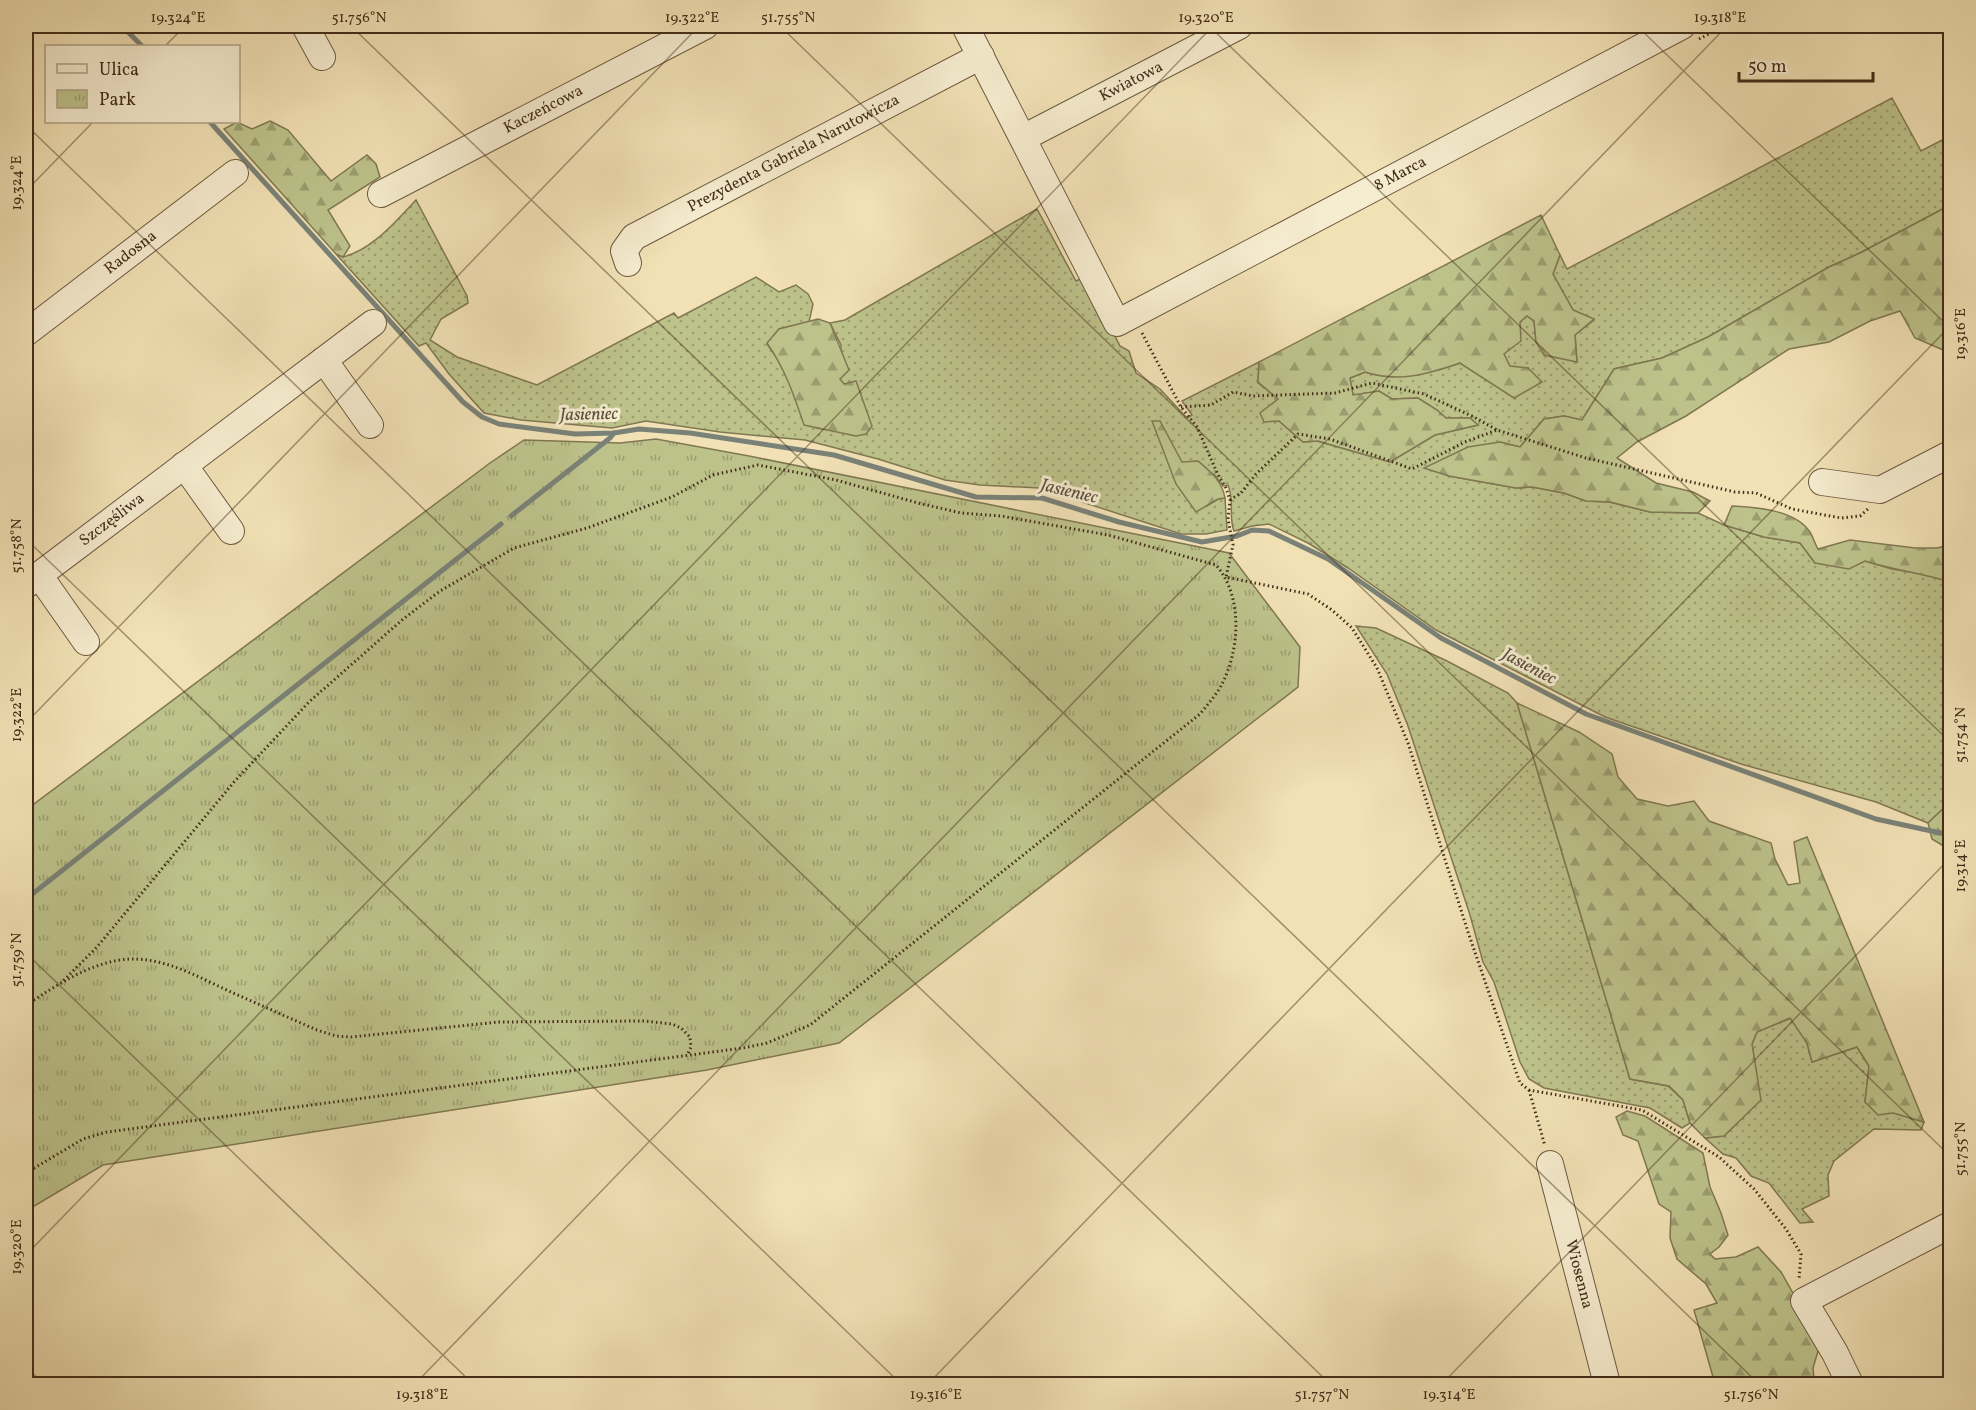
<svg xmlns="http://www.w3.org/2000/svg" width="1976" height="1410" font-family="Vollkorn,serif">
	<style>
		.grass { fill: url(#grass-dots); stroke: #807852; stroke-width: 1.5 }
		.forest { fill: url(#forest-firs); stroke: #807852; stroke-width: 1.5 }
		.park { fill: url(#park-tufts); stroke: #807852; stroke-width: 1.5 }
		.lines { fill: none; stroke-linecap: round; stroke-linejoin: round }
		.stream { stroke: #7a8278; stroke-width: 5 }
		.minor-casing { stroke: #6e5a40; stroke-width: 28 }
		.path { stroke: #432d19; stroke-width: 3; stroke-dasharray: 1.5 3; stroke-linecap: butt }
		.minor { stroke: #f6eccf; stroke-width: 26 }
		.ticks { fill: none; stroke: #432d19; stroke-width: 1.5; stroke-opacity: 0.45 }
		.labels { text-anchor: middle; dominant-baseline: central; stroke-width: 6; stroke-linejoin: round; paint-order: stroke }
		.street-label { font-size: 16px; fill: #432d19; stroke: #f6eccf }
		.water-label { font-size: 18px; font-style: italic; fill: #5a5040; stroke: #f6eccf }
		.neatline { fill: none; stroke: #432d19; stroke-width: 2 }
		.ticks-label { font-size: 15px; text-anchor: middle; fill: #432d19 }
	</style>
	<defs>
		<pattern id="grass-dots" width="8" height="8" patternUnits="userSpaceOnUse" patternTransform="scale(1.5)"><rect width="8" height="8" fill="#bdc28b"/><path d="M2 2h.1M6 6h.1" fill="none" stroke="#9b9e71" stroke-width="1.8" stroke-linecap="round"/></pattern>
		<pattern id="forest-firs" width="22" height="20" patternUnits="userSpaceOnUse" patternTransform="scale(1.5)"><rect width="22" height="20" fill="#bdc28b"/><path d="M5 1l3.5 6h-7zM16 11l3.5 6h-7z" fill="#9b9e71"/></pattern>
		<pattern id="park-tufts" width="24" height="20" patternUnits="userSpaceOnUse" patternTransform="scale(1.5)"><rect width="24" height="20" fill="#bdc28b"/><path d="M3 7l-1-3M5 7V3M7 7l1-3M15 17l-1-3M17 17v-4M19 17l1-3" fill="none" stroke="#9b9e71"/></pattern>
	</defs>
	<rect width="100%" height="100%" fill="#f1e1b5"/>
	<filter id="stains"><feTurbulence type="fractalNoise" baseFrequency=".00333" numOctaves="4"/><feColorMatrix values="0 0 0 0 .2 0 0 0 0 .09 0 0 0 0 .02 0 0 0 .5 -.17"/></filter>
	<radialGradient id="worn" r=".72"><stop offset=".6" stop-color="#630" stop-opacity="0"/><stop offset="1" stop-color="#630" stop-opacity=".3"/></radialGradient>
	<g class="grass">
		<path d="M1892,98L1921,151L1950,136V205L1860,253L1829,267L1708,337L1662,358L1614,369L1582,420L1564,416L1544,419L1520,447L1500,442L1449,476L1516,488L1532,487L1564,493L1586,501L1609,502L1650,512L1698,513L1724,525L1764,537L1800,543L1815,563L1865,561L1892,569L1929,575L1950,582V802L1928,823L1876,802L1741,764L1605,717L1436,630L1348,568L1308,543L1269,524L1252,526L1234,531C1228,516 1235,501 1228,485L1223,486L1214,474L1207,506L1218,499L1225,498L1227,530L1206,534H1181L1039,488L980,485L945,480L878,459L805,440L720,432L646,421L612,428L521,420L484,413L449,374L426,343L419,346L336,254L343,257C373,249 395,222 416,200L467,296L468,303L441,319L430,340L457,357L537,385L674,313L678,318L756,277L779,292L796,285L808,294L813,304L809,322L779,329L767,344L780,362L793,390L816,428L836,431L844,384L839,379L841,345L830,323L845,320L1037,209L1076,281L1085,277L1120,346L1129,351L1136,373L1160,389L1187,418L1192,415L1182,401L1259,362L1258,383L1279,399V421L1303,442L1317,441L1390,462L1435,435L1478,425L1470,418H1446L1437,410L1418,398L1392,399L1379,391L1352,396L1350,378L1365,372C1395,382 1432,373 1460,363L1515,398L1528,368L1510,367L1504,354L1520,322L1527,316L1534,321L1536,342L1577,362L1575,335L1594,320L1573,310L1553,274L1560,255L1567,269Z"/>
		<polygon points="1356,626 1376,628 1447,661 1508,693 1517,703 1630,1079 1668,1086 1683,1100 1690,1123 1682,1128 1650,1108 1544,1088 1529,1079 1520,1062 1494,982 1483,962 1470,915 1408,726 1387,674"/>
		<polygon points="1791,1018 1807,1043 1812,1062 1857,1047 1869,1066 1865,1102 1924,1122 1921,1130 1874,1129 1834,1161 1828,1175 1829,1196 1802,1209 1813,1222 1800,1223 1769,1183 1751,1176 1736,1158 1723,1154 1705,1138 1724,1136 1760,1100 1752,1044 1757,1032"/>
	</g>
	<g class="forest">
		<polygon points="270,121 288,130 331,181 367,155 376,164 380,177 328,210 350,246 343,257 336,254 224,129 237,122 252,129"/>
		<polygon points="1950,205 1950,350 1948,352 1915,338 1900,311 1870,321 1829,342 1789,349 1686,416 1637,442 1617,458 1656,483 1693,492 1710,501 1698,513 1650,512 1610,502 1586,501 1564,493 1532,487 1516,488 1449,476 1424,468 1468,447 1500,442 1520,447 1544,419 1564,416 1582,420 1614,369 1662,358 1708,337 1829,267 1860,253"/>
		<path d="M1541,215L1560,255L1553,274L1573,310L1594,319L1575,335L1577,362L1544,355L1536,342L1534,321L1527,316L1520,322L1521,341L1504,354L1510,366L1528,368L1542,382L1514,398L1460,363C1428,374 1399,383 1365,372L1350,378L1353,395L1379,391L1392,399L1418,398L1437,410L1446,418H1470L1478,425L1435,435L1390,462L1318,441L1303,442L1279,421L1264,422L1260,413L1278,399L1258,382L1259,362Z"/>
		<path d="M818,319L830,323L849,370L840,379L844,384L856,381L872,426L866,434L856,436L804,425C794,395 785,369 767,343L779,329Z"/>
		<path d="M1152,421H1160L1182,462L1198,461C1211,472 1222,481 1225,498L1218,499L1196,512L1176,484Z"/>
		<path d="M1732,506C1756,507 1795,510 1810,532C1813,537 1815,544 1818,549L1850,540L1915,548H1937L1950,545V582C1922,573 1893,570 1865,561L1849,569L1815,563L1800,543L1764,537L1724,525Z"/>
		<polygon points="1517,703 1579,732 1612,754 1618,777 1637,799 1668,806 1694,801 1709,821 1771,843 1775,859 1788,885 1800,883 1794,842 1807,837 1924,1122 1893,1113 1878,1115 1865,1102 1869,1066 1857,1047 1812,1062 1807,1043 1790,1018 1757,1032 1752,1044 1761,1100 1724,1136 1705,1138 1690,1123 1683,1100 1669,1086 1630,1079"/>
		<polygon points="1950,802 1950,850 1932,839 1928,823"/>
		<polygon points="1627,1111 1645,1116 1703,1153 1710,1187 1721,1213 1728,1235 1719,1247 1710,1254 1715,1259 1736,1257 1758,1247 1781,1272 1803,1311 1819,1348 1813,1368 1814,1380 1810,1384 1715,1384 1694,1310 1717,1303 1706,1284 1677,1259 1670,1238 1671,1212 1659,1204 1638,1141 1623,1135 1616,1117"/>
	</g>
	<polygon class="park" points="656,439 749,456 1229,553 1300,647 1298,687 839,1043 707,1070 103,1165 26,1211 26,810 490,463 524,440 620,443"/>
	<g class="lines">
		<g class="stream">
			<polyline points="122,26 142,46"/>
			<polyline points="210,122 463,402 482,417 499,424 575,434 614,433 639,429 690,433 834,455 976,497 1042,498 1119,522 1202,542 1237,536 1252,530 1269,531 1328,559 1441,638 1586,714 1876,819 1950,835"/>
			<polyline points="511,516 610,438 614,433"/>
			<polyline points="26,899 501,524"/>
		</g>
		<g class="minor-casing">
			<g id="minor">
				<polyline points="305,26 322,57"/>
				<path id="s1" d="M965,26L1117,323L1682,26"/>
				<path id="s2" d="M1023,138L1239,26"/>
				<path id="s3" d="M381,194L705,26"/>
				<path id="s4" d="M628,263L624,251L634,237L981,56"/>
				<path id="s5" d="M26,333L235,173"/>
				<polyline points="324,360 370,425"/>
				<polyline points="184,465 231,531"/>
				<polyline points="1822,482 1880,490 1950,454"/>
				<polyline points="39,575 86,642"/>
				<path id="s6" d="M26,585L373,323"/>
				<path id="s7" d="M1550,1164L1607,1384"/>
				<polyline points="1850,1384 1835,1353 1804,1301 1950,1225"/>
			</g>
		</g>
		<g class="path">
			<polyline points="1258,33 1273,26"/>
			<polyline points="1699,39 1725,26"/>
			<polyline points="1142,333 1181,407 1197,427 1218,475 1226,488 1230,500 1228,519 1233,545 1226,577 1308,594 1332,610 1352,628 1377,668 1408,743 1468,932 1520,1083 1529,1090 1642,1110 1719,1157 1754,1189 1786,1229 1801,1254 1799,1279"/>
			<polyline points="1181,407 1211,405 1233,392 1253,396 1335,393 1372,383 1424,394 1474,417 1497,430"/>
			<polyline points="1230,500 1241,493 1256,474 1298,434 1330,439 1412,469 1465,442 1497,430 1586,458 1735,492 1756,493 1792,509 1841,518 1860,516 1868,509"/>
			<path d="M26,1005C56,986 84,966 120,960C160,954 198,977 233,993C261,1005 289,1018 317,1030L336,1036L351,1037L499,1022L644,1021L672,1024L681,1028L690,1037L691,1047L687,1056"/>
			<polyline points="1529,1090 1545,1146"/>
			<path d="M26,1173L83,1139L107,1132L743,1048L767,1043L810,1025L1200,714C1208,704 1217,694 1222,684C1240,649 1243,596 1216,565L1108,535L1001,516L961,513L918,503L836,480L758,465L713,475L672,497L587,528L514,548L440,591L402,620L309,702L234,782L97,947L61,983"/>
		</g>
		<use href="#minor" class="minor"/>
	</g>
	<path class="ticks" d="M351,26L1759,1384M780,26L1950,1156M1209,26L1950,742M1637,26L1950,328M165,46L185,26M26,125L1330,1384M26,191L93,122M26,539L901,1384M26,723L699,26M26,953L473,1384M26,1255L1213,26M26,1367L44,1384M415,1384L1727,26M928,1384L1950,326M1442,1384L1950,858"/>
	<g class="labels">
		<g class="street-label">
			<text stroke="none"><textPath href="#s2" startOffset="122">Kwiatowa</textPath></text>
			<text stroke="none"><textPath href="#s3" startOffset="183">Kaczeńcowa</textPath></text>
			<text stroke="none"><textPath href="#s4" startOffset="210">Prezydenta Gabriela Narutowicza</textPath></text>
			<text stroke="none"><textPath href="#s1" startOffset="654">8 Marca</textPath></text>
			<text stroke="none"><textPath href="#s5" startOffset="132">Radosna</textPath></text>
			<text stroke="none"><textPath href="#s6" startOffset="108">Szczęśliwa</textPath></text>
			<text stroke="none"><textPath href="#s7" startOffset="114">Wiosenna</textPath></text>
		</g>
		<g class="water-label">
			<text transform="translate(589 415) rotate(-1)">Jasieniec</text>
			<text transform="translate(1069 492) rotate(13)">Jasieniec</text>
			<text transform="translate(1529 667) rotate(28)">Jasieniec</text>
		</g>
	</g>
	<rect width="1976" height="1410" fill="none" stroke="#f1e1b5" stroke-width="66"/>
	<rect x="45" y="45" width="195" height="78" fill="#f6eccf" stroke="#aea086" stroke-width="1.5"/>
	<rect x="57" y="64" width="30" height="9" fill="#f6eccf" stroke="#aea086" stroke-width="1.5"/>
	<text x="99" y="75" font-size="18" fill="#432d19">Ulica</text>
	<rect x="57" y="90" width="30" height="18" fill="url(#park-tufts)" stroke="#aea086" stroke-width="1.5"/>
	<text x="99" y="105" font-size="18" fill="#432d19">Park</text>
	<path d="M1739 72v9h134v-9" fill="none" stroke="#432d19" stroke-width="3"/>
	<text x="1748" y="72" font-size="18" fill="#432d19" stroke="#f6eccf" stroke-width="4.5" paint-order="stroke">50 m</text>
	<rect x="33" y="33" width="1910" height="1344" class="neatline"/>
	<g class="ticks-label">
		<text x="178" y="22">19.324°E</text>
		<text x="359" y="22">51.756°N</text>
		<text x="692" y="22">19.322°E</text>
		<text x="788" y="22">51.755°N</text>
		<text x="1206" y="22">19.320°E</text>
		<text x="1720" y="22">19.318°E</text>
		<text transform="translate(16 183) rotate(-90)" y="5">19.324°E</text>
		<text transform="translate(1960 334) rotate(-90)" y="5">19.316°E</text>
		<text transform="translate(16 546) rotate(-90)" y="5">51.758°N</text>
		<text transform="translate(16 715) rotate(-90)" y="5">19.322°E</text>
		<text transform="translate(1960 735) rotate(-90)" y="5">51.754°N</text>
		<text transform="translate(1960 866) rotate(-90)" y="5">19.314°E</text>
		<text transform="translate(16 960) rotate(-90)" y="5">51.759°N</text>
		<text transform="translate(1960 1149) rotate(-90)" y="5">51.755°N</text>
		<text transform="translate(16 1247) rotate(-90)" y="5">19.320°E</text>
		<text x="422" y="1399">19.318°E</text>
		<text x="936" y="1399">19.316°E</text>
		<text x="1322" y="1399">51.757°N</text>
		<text x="1449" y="1399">19.314°E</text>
		<text x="1751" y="1399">51.756°N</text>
	</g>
	<rect width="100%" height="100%" filter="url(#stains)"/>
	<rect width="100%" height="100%" fill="url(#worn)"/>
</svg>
